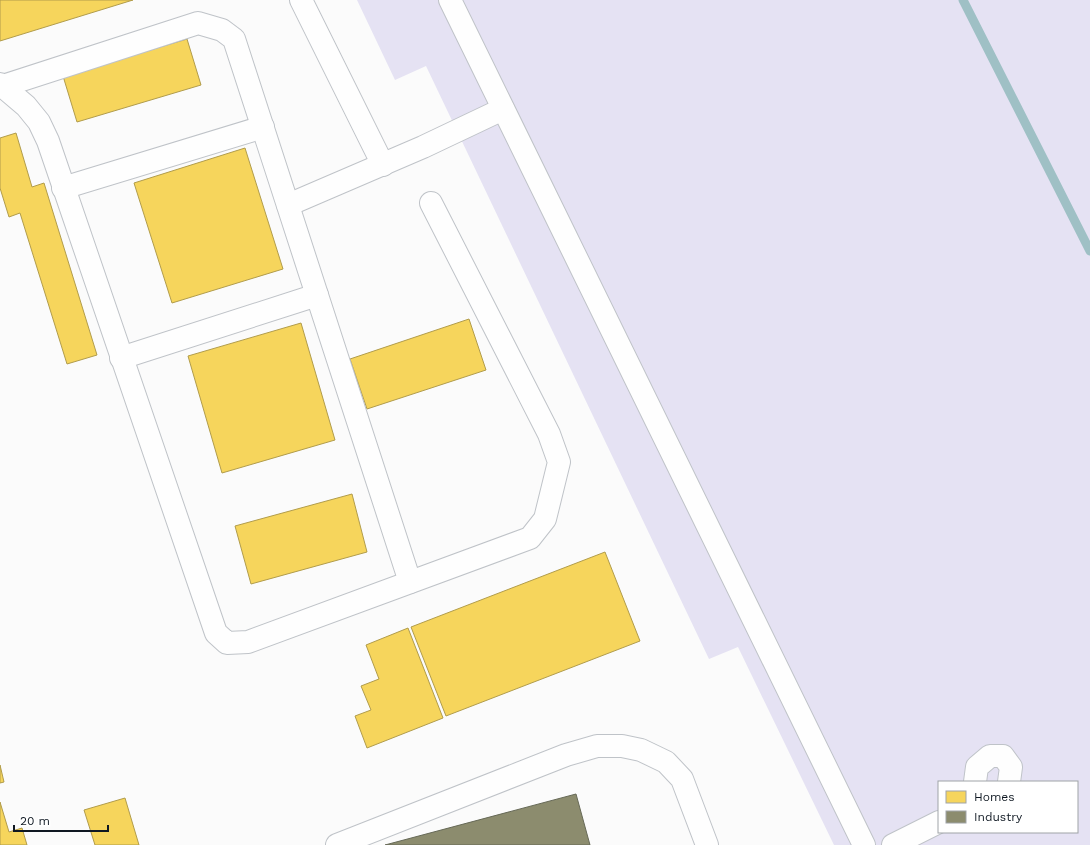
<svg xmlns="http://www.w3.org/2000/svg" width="1090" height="845" font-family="'Work Sans',sans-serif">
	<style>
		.green { fill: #e5e2f3; fill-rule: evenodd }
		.homes { fill: #f6d55c; stroke: #b19c4b }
		.industry { fill: #8c8c6e; stroke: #666957 }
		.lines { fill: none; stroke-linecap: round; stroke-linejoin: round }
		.stream { stroke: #9fc0c5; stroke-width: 9 }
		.minor-casing { stroke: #bfc3c8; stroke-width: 24 }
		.minor { stroke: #fefefe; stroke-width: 22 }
	</style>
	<rect width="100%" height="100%" fill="#fbfbfb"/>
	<path class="green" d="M357,0H1090V845H834L738,647L709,659L426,66L395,80ZM939,782H1077V832H939Z"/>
	<g class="homes">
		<polygon points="0,0 133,0 0,41"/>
		<polygon points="187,39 201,85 77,122 63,76"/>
		<polygon points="16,133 32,187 44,183 97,355 67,364 20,213 9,217 0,188 0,138"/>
		<polygon points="245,148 283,269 172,303 134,183"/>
		<polygon points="469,319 486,370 367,409 350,359"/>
		<polygon points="301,323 335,440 222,473 188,356"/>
		<polygon points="352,494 367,552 251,584 235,526"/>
		<polygon points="605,552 640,641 446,716 411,627"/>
		<polygon points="408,628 443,718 367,748 355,716 371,710 361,686 379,679 366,645"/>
		<polygon points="0,765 4,782 0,783"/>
		<polygon points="125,798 139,845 95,845 84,810"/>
		<polygon points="0,802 9,832 22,828 27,845 0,845"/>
	</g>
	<polygon class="industry" points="576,794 590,845 385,845"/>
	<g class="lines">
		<polyline class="stream" points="963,0 1090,251"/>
		<g class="minor-casing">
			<g id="minor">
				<polyline points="301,0 383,165"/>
				<polyline points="450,0 864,845"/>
				<polyline points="0,84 26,106 39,122 48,141 216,633 227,643 248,642 530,538 545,519 559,462 549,434 431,203"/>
				<polyline points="3,86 198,23 222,30 234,39 410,582"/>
				<polyline points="63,188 263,127"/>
				<polyline points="288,205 423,147 503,109"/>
				<polyline points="121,358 317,295"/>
				<polyline points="975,782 977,767 990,756 1003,756 1011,767 1009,782"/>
				<polyline points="337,845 566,755 597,746 622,746 641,750 666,762 682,779 707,845"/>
				<polyline points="893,845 939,822"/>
			</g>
		</g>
		<use href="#minor" class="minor"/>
	</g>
	<rect x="938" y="781" width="140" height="52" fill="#ffffff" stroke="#9fa3a7"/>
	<rect x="946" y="791" width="20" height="12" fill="#f6d55c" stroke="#9fa3a7"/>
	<text x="974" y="801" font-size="12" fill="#0f1822">Homes</text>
	<rect x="946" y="811" width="20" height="12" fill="#8c8c6e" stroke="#9fa3a7"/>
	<text x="974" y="821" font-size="12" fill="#0f1822">Industry</text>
	<path d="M14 825v6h94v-6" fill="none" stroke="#0f1822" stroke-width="2"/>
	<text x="20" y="825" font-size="12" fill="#0f1822" stroke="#ffffff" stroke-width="3" paint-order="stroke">20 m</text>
</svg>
